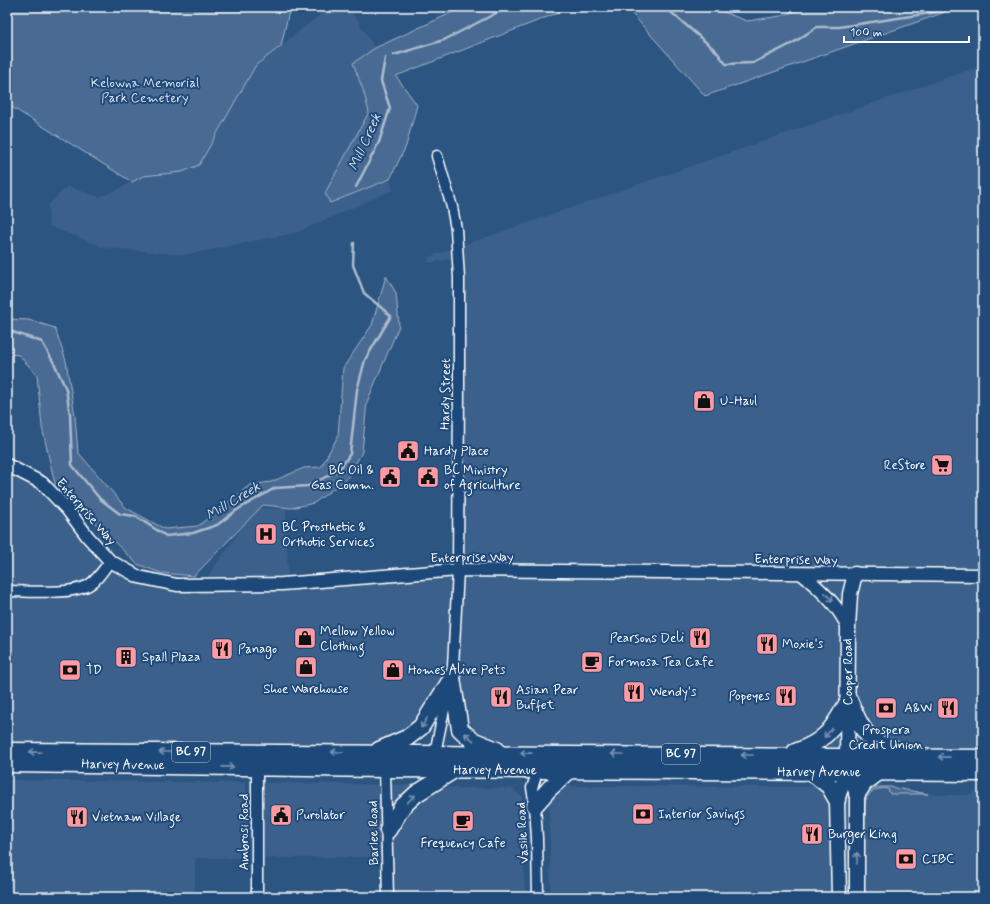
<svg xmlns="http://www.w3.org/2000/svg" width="990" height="904" font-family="Mynerve,sans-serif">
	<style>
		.built { fill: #3b618b }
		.green { fill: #486b92; stroke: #a4b5c8 }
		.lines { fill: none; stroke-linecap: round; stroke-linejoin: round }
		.stream { stroke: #acbcce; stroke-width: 2.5 }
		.minor-casing { stroke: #fff; stroke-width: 13 }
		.tertiary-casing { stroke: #fff; stroke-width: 15 }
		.secondary-casing { stroke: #fff; stroke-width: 17 }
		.trunk-casing { stroke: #fff; stroke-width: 19 }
		.minor { stroke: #1f4a7a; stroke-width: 10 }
		.tertiary { stroke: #1f4a7a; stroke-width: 12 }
		.secondary { stroke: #1f4a7a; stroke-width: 14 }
		.trunk { stroke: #1f4a7a; stroke-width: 16 }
		.oneway { stroke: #7992af }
		.labels { text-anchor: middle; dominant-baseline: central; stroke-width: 4; stroke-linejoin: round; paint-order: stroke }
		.shield { fill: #1f4a7a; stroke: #bcc9d7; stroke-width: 1 }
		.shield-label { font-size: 12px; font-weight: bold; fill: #fff }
		.park-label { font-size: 13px; fill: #dae1e9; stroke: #1f4a7a }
		.street-label { font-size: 13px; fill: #fff; stroke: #1f4a7a }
		.poi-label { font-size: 13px; fill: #fff; stroke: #1f4a7a; text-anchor: start }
		.water-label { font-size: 14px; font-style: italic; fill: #d5dde6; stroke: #1f4a7a }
	</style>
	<rect width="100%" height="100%" fill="#2c5582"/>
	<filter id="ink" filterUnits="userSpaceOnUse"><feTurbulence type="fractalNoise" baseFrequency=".025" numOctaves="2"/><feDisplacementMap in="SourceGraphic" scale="8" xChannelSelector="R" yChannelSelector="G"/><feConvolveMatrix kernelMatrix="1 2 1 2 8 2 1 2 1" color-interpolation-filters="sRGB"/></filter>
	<g filter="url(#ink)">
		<g class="built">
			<polygon points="330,7 349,7 375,48 353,63 369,112 325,193 330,203 390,179 393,190 295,233 184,255 106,248 49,226 48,205 67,186 99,197 117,190 143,176 182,172 199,165 256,65"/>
			<polygon points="983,65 983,569 463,566 464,274 463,257 427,263 429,257"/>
			<polygon points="7,460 12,461 113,556 140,574 182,580 206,579 256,508 286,509 288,578 452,575 446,679 419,724 375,746 7,746"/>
			<polygon points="461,575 983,579 983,749 503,745 479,734 467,719 455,678 462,606"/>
			<polygon points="7,780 246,783 246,858 195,858 195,897 7,897"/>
			<polygon points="264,783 413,785 446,788 512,788 522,797 525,897 384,897 384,857 264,858"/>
			<polygon points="568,786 885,787 937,795 966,795 983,790 983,897 551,897 549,805 555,792"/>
		</g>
		<g class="green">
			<polygon points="7,7 290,7 281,46 256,65 199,165 182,172 143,176 132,182 7,104"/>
			<polygon points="464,7 573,7 396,76 417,105 406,146 390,179 330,203 325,193 369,112 363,90 353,63 375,48"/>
			<polygon points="626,7 710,7 747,21 781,16 807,7 960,7 705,96"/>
			<polygon points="386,276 396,293 399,326 367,402 362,452 348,478 314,503 291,508 263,505 194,576 161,573 137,564 55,484 42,427 37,375 19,355 7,354 7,319 29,320 55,328 66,361 75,416 78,452 126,508 165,529 198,526 250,485 271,482 304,468 321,467 338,436 343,368 372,325"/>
			<path d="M876,787H890L928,794H890L888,789C876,787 866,792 865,805L864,897L863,800L868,792Z"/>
		</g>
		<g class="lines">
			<g class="stream">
				<polyline points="665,7 716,51 726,64 753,63 793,43 817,27 839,27 970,7"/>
				<polyline points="394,55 444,40 508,7"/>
				<polyline points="356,187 379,142 390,108 381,81 385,58"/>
				<polyline points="7,330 42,342 55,365 66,389 70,414 72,465 100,499 120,514 135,516 166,536 193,533 217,525 237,510 275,488 308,486 339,470 350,454 357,390 365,360 391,316 364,293 353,265 354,243"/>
			</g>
			<g class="minor-casing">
				<g id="minor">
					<path d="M7,591C30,591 67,595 87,586C97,581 104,569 110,561"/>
					<polyline points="435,753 453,666 458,570 459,383 459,278 456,229 452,207 437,156"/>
					<polyline points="385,769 388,897"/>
					<polyline points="257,897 257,767"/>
					<polyline points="538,897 537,838 535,805 532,788 538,770"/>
				</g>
			</g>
			<g class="tertiary-casing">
				<g id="tertiary">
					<polyline points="7,465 42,483 67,509 88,537 110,561 139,577 177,585 282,584 458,570 983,575"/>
					<path d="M802,574C821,590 837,604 848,627"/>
				</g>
			</g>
			<g class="secondary-casing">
				<g id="secondary">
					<polyline points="853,784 857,794 857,897"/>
					<polyline points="839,897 837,800 847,771 848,627 850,594 855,574"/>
				</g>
			</g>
			<g class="trunk-casing">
				<g id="trunk">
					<polyline points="452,678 460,729 472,740 497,750"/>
					<path d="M849,700C861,728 866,743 899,751"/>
					<polyline points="379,750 407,738 421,727 452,678"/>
					<polyline points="7,751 983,758"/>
					<path d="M795,752C827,741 833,728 849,700"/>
					<polyline points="7,764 385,769 983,773"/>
					<polyline points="810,771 829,786 837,800"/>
					<polyline points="857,794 864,783 879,772"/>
					<polyline points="535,805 549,789 571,769"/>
					<polyline points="388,830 402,807 416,794 454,770"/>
				</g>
			</g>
			<use href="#minor" class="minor"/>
			<use href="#tertiary" class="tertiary"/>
			<use href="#secondary" class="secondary"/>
			<use href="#trunk" class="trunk"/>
		</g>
		<defs><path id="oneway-shaft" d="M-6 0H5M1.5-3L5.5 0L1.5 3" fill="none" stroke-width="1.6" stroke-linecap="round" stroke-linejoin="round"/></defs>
		<g class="oneway">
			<use href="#oneway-shaft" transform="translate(829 597) rotate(45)"/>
			<use href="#oneway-shaft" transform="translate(424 723) rotate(122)"/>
			<use href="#oneway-shaft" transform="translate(828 733) rotate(132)"/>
			<use href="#oneway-shaft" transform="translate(469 737) rotate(-139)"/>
			<use href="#oneway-shaft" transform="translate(35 752) rotate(-179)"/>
			<use href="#oneway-shaft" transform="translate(165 752) rotate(180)"/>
			<use href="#oneway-shaft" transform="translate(337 752) rotate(-180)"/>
			<use href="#oneway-shaft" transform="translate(526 753) rotate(-179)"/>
			<use href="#oneway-shaft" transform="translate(617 754) rotate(-180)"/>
			<use href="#oneway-shaft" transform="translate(747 755) rotate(-180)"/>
			<use href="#oneway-shaft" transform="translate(944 757) rotate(-179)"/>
			<use href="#oneway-shaft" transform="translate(228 767) rotate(1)"/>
			<use href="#oneway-shaft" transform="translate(411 799) rotate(-44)"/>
			<use href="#oneway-shaft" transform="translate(857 858) rotate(-90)"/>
		</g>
	</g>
	<defs>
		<g id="shop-square" transform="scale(1.15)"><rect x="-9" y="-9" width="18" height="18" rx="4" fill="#ff9aa2" stroke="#1f4a7a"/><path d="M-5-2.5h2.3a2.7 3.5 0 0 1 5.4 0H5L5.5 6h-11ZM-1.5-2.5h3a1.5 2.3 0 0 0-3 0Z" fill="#111"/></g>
		<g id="civic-square" transform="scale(1.15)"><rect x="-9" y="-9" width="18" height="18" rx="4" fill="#ff9aa2" stroke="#1f4a7a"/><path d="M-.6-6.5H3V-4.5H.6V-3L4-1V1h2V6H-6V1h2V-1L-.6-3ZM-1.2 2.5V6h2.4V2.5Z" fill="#111"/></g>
		<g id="supermarket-square" transform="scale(1.15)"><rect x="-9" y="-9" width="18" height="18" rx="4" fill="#ff9aa2" stroke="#1f4a7a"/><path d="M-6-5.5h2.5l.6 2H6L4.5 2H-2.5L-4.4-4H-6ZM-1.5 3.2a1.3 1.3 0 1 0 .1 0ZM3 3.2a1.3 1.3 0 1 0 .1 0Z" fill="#111"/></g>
		<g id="hospital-square" transform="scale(1.15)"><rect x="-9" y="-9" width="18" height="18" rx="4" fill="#ff9aa2" stroke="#1f4a7a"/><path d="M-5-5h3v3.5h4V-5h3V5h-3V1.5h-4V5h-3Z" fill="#111"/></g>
		<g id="restaurant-square" transform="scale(1.15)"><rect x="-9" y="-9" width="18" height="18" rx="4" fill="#ff9aa2" stroke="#1f4a7a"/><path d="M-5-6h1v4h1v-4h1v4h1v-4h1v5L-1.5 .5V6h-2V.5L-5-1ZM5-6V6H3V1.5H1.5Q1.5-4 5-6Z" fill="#111"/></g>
		<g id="building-square" transform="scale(1.15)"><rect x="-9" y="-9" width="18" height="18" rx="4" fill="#ff9aa2" stroke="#1f4a7a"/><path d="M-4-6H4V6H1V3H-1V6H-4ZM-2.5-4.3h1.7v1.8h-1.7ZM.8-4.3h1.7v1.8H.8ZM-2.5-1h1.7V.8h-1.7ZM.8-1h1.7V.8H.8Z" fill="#111"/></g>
		<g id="cafe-square" transform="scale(1.15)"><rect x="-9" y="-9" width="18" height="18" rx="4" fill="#ff9aa2" stroke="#1f4a7a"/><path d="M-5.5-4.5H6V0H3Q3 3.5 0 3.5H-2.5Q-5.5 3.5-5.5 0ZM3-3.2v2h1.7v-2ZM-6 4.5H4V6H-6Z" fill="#111"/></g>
		<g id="bank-square" transform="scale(1.15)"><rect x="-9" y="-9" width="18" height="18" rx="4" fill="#ff9aa2" stroke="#1f4a7a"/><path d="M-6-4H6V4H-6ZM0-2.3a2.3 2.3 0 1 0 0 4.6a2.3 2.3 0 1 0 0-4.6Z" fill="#111"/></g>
	</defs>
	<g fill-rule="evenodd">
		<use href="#shop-square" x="704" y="401"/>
		<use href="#civic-square" x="408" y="451"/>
		<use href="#supermarket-square" x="942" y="465"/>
		<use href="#civic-square" x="390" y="477"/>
		<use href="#civic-square" x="428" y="477"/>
		<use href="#hospital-square" x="266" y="534"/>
		<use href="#shop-square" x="305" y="638"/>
		<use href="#restaurant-square" x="700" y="638"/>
		<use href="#restaurant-square" x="767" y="644"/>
		<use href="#restaurant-square" x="222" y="649"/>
		<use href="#building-square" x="126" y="657"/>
		<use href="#cafe-square" x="592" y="662"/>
		<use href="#shop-square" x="306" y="667"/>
		<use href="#bank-square" x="70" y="670"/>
		<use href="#shop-square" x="393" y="670"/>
		<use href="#restaurant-square" x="634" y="692"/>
		<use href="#restaurant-square" x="786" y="696"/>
		<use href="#restaurant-square" x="501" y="697"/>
		<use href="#bank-square" x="886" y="708"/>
		<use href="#restaurant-square" x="948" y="708"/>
		<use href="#bank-square" x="643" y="814"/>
		<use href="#civic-square" x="281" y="815"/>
		<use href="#restaurant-square" x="77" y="817"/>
		<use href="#cafe-square" x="463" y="821"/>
		<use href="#restaurant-square" x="812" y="834"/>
		<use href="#bank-square" x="906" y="859"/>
	</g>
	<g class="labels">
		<g class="shield">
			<rect x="172" y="742" width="38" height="20" rx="3"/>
			<rect x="662" y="744" width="38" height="20" rx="3"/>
		</g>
		<g class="shield-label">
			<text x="191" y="752">BC 97</text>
			<text x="681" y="754">BC 97</text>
		</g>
		<g class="park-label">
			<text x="145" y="83">Kelowna Memorial<tspan x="145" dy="15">Park Cemetery</tspan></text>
		</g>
		<g class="street-label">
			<text transform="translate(446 394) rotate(-89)">Hardy Street</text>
			<text transform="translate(86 512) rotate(49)">Enterprise Way</text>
			<text transform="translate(472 558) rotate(-1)">Enterprise Way</text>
			<text transform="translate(796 560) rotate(1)">Enterprise Way</text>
			<text transform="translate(848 672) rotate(-90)">Cooper Road</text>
			<text transform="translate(123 765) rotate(1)">Harvey Avenue</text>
			<text x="495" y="770">Harvey Avenue</text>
			<text x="819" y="772">Harvey Avenue</text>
			<text transform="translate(244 832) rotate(-90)">Ambrosi Road</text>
			<text transform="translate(374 833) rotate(-91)">Barlee Road</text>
			<text transform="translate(523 833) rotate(-93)">Vasile Road</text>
		</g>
		<g class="poi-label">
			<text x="720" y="401">U-Haul</text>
			<text x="424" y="451">Hardy Place</text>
			<text x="926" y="465" text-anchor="end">ReStore</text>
			<text x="374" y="470" text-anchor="end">BC Oil &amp;<tspan x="374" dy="15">Gas Comm.</tspan></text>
			<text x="444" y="470">BC Ministry<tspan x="444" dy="15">of Agriculture</tspan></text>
			<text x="282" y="527">BC Prosthetic &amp;<tspan x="282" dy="15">Orthotic Services</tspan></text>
			<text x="320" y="631">Mellow Yellow<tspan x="320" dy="15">Clothing</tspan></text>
			<text x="684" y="638" text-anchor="end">Pearsons Deli</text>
			<text x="782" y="644">Moxie's</text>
			<text x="238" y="649">Panago</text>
			<text x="142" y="657">Spall Plaza</text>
			<text x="608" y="662">Formosa Tea Cafe</text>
			<text x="86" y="670">TD</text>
			<text x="408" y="670">Homes Alive Pets</text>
			<text x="306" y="689" text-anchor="middle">Shoe Warehouse</text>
			<text x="516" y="690">Asian Pear<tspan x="516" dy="15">Buffet</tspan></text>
			<text x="650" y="692">Wendy's</text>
			<text x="770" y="696" text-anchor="end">Popeyes</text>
			<text x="932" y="708" text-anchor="end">A&amp;W</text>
			<text x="886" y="730" text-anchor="middle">Prospera<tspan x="886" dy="15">Credit Union</tspan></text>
			<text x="658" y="814">Interior Savings</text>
			<text x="296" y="815">Purolator</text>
			<text x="92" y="817">Vietnam Village</text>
			<text x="828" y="834">Burger King</text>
			<text x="463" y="843" text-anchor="middle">Frequency Cafe</text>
			<text x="922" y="859">CIBC</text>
		</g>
		<g class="water-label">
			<text transform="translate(365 142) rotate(-66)">Mill Creek</text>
			<text transform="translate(233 501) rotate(-31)">Mill Creek</text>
		</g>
	</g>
	<rect width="990" height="904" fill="none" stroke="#1f4a7a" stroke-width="24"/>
	<rect x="12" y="12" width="966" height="880" fill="none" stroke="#fff" stroke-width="1.5" filter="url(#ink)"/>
	<path d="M844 36v6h125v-6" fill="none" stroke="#ffffff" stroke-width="2"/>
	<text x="850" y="36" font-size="12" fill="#ffffff" stroke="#1f4a7a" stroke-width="3" paint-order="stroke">100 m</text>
</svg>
